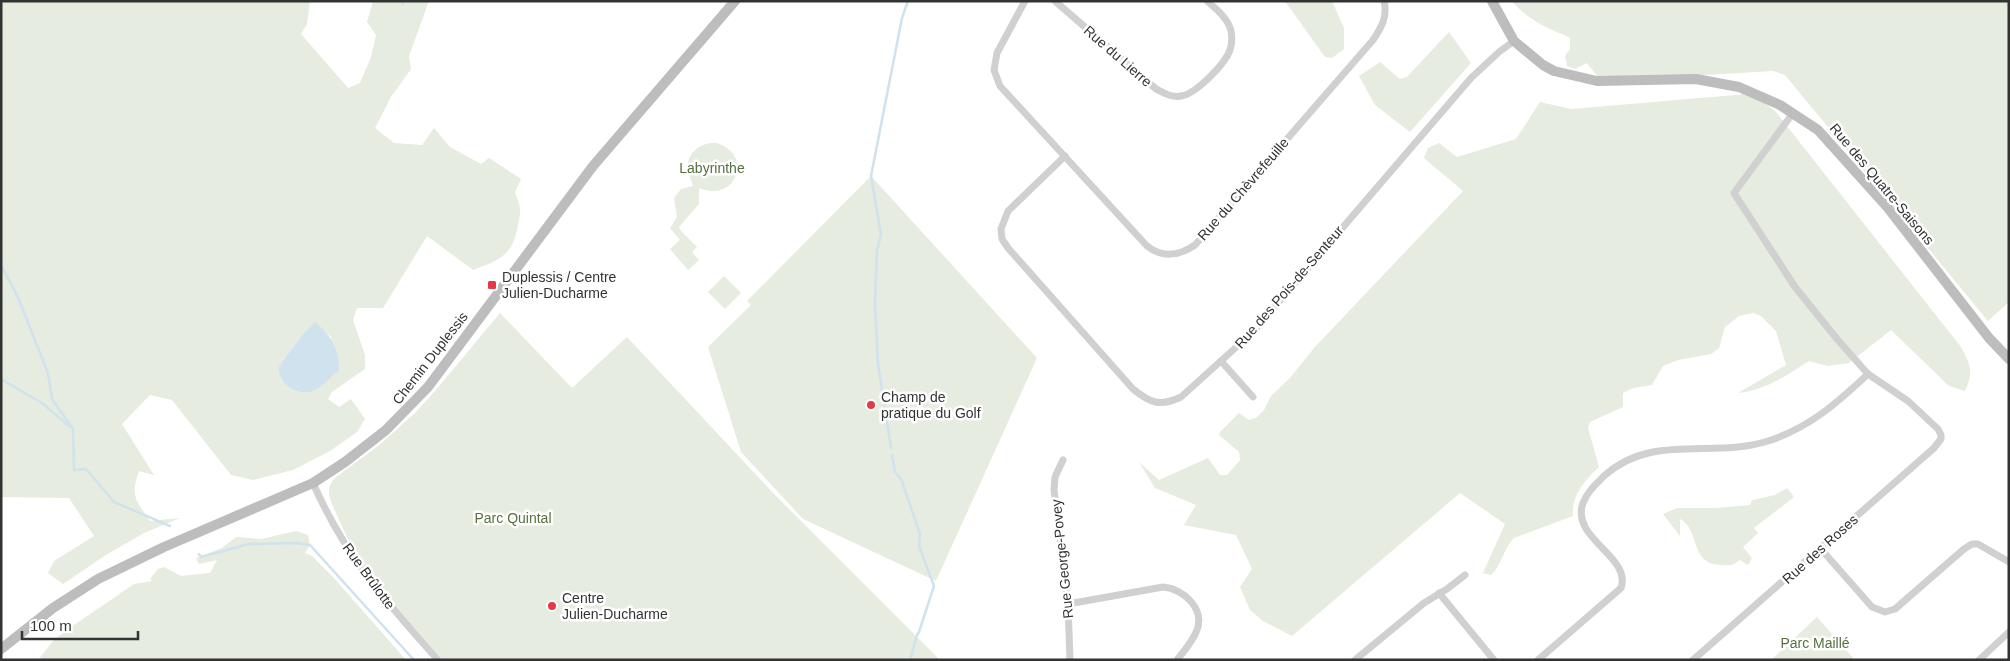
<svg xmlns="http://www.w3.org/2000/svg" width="2010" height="661" font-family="Helvetica,sans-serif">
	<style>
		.green { fill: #e6ecdf; fill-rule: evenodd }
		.water { fill: #cfe2ee }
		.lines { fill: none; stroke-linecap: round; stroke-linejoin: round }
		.stream { stroke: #cfe2ee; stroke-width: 2.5 }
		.street { stroke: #d0d0d0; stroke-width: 7 }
		.secondary { stroke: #bdbdbd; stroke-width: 10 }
		.poi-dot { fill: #e63946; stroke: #fff; stroke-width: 2 }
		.labels { text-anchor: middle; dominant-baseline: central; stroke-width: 5; stroke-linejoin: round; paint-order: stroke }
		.street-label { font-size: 14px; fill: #333; stroke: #fff }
		.park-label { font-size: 14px; fill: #56703f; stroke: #fff }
		.poi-label { font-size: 14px; fill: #333; stroke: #fff; text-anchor: start }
	</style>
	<rect width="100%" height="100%" fill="#fff"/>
	<g class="green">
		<path d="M1,1H310L307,24L301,34L348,88L360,83L371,57L376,35L367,22L373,1H429L409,56L411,69L391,97L375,128L394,143L422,145L434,128L450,147L481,164L489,158L521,179L515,192C522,210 521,211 517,230C511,257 497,261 473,270L427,236L383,308H357L353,320L365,355V369L332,392L328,399L339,407L351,399L365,419L357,432L330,451L293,470L253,480L231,475L172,400L150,395L122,424L154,475L139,471C130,498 136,499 150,521L180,518L144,533L106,555L63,584L48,573L54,561L94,536L69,498L1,497ZM315,323L332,338L279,366L303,334Z"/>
		<polygon points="1285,1 1332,1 1344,28 1344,49 1332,58 1325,57"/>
		<path d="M1512,1H2009V302L1988,321L1785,75L1773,71L1601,81L1587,63L1575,69L1567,66L1565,56L1570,49V38C1564,34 1558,33 1552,30C1537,23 1522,14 1512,1Z"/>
		<polygon points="1449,32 1471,63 1410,132 1375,105 1359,76 1380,62 1400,79 1407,77"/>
		<path d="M1747,94L1762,101L1775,111L1961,347C1970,364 1974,372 1965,391L1949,386L1891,330L1849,363L1828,366L1809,361C1786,376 1765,390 1738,393L1786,365L1776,331L1761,316L1753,313L1739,316L1725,327L1719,348L1711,354L1678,360L1663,366L1652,385L1633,388L1623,393V407L1590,422L1588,428L1599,467C1585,480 1571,496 1573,516L1514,538C1503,549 1502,565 1491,575L1483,573L1505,524L1460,493L1292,636L1263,621L1250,610L1240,587L1252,569L1236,535L1184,525L1196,505L1155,488L1139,462L1159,480L1208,458L1220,475H1227L1240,460L1239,452L1219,435L1220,432L1239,413L1249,420L1256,418L1264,410L1271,396L1290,378L1314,348L1463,191L1424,158L1428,148L1439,143L1457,157L1516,139L1540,102L1571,109Z"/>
		<path d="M716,143C754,153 737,204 699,188V204L679,227L681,231L697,247L692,252L699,260L688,270L670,249L680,240L670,228L677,217L674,198L681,189L693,186C692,181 689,176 688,170C686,153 700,142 716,143Z"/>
		<polygon points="871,176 1037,358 936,581 803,519 741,452 708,347 751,305 747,301"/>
		<polygon points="724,276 741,293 725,309 708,292"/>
		<path d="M500,313L572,388L627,337L776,496L940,660H443C403,616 360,572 337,515C331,502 323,489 336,477L378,446L416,412L435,391Z"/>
		<path d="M1787,488L1794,497L1754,528L1758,533L1743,547L1752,558L1748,565L1740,560C1733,565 1730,566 1722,565C1689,565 1701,530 1680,519V536L1663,514L1677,508H1717L1750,505L1752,500L1775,495Z"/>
		<polygon points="296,531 308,535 310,545 305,553 312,556 333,577 406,660 38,660 53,641 64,632 134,584 152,581 150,579 158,569 164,567 181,576 210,573 217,560 199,564 196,558 222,548 236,537 261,539"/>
		<polygon points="1817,617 1854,659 1861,660 1771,660"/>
	</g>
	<path class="water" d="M315,322C331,335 339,349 339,370C332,376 323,386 315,390C299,398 277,384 279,366L303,334Z"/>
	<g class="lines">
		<g class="stream">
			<polyline points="402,4 405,1"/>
			<polyline points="1,265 17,295 48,373 52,399 73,429 74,470 86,469 114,502 170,526"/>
			<polyline points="1,379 42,403 70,427"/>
			<polyline points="891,448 878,364 875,304 877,250 881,235 871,176 902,18 908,1"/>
			<polyline points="892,455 895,472 901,479 920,534 919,546 934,586 919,632 917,635 910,660"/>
			<polyline points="199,554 201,557 249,544 296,543 310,545 414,660"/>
		</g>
		<g class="street">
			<path d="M1025,1L997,53L994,70L1000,86L1147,246C1162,258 1179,256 1195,245L1373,40C1381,28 1388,17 1384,1"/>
			<path d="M1055,1L1156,89C1164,93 1172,98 1181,96C1196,94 1225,64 1230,50C1232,44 1232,36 1231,31C1228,18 1216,9 1207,1"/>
			<path d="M1065,156L1008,211L1001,229L1002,239L1008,248L1133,389C1150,403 1160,407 1181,397L1253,332L1471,78L1499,52L1514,41"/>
			<polyline points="1221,361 1253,397"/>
			<polyline points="1063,460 1055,477 1054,490 1068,604 1070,660"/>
			<path d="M313,483C345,556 385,601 438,660"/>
			<polyline points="1821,549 1872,607 1885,612 1895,609 1964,549 1972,544 1978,544 2009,562"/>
			<polyline points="1439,593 1494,660"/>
			<path d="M1068,604L1163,587C1183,589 1205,608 1197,630C1193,641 1184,651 1177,660"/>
			<polyline points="1355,660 1424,603 1447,589 1465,575"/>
			<path d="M1538,660L1621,588C1632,556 1570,539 1583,503C1587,492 1596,484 1604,476C1653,432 1712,459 1768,441C1809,428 1837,403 1868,374"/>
			<polyline points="1693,660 1934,448 1941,439 1941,435 1938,429 1908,401 1868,374 1837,339 1795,287 1734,193 1793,113"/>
			<polyline points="1979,660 2009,632"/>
		</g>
		<g class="secondary">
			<polyline points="1492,1 1514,41 1543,65 1554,71 1597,81 1696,79 1739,87 1780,105 1818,130 1888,208 1989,338 2009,359"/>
			<polyline points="1,649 53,608 98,579 164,547 313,483 345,462 386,430 428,387 593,166 735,1"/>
		</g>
	</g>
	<g class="poi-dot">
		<rect x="487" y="280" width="10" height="10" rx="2.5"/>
		<circle cx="871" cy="405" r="5"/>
		<circle cx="552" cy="606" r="5"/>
	</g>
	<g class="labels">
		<g class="street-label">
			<text transform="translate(1118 56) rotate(41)">Rue du Lierre</text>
			<text transform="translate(1882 184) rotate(50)">Rue des Quatre-Saisons</text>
			<text transform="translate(1243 189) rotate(-49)">Rue du Chèvrefeuille</text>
			<text transform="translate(1289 287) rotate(-49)">Rue des Pois-de-Senteur</text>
			<text transform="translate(430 358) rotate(-52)">Chemin Duplessis</text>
			<text transform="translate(1820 549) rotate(-42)">Rue des Roses</text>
			<text transform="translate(1062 559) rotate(-96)">Rue George-Povey</text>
			<text transform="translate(369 576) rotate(54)">Rue Brûlotte</text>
		</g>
		<g class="park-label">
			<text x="712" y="168">Labyrinthe</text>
			<text x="513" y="518">Parc Quintal</text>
			<text x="1815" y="643">Parc Maillé</text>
		</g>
		<g class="poi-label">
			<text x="502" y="277">Duplessis / Centre<tspan x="502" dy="16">Julien-Ducharme</tspan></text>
			<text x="881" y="397">Champ de<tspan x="881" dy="16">pratique du Golf</tspan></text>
			<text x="562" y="598">Centre<tspan x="562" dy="16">Julien-Ducharme</tspan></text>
		</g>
	</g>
	<rect width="2010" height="661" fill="none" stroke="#333333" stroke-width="5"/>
	<path d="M22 631v8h116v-8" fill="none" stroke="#333333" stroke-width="2.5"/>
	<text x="30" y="631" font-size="15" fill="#333333" stroke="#ffffff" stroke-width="4" paint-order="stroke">100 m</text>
</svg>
